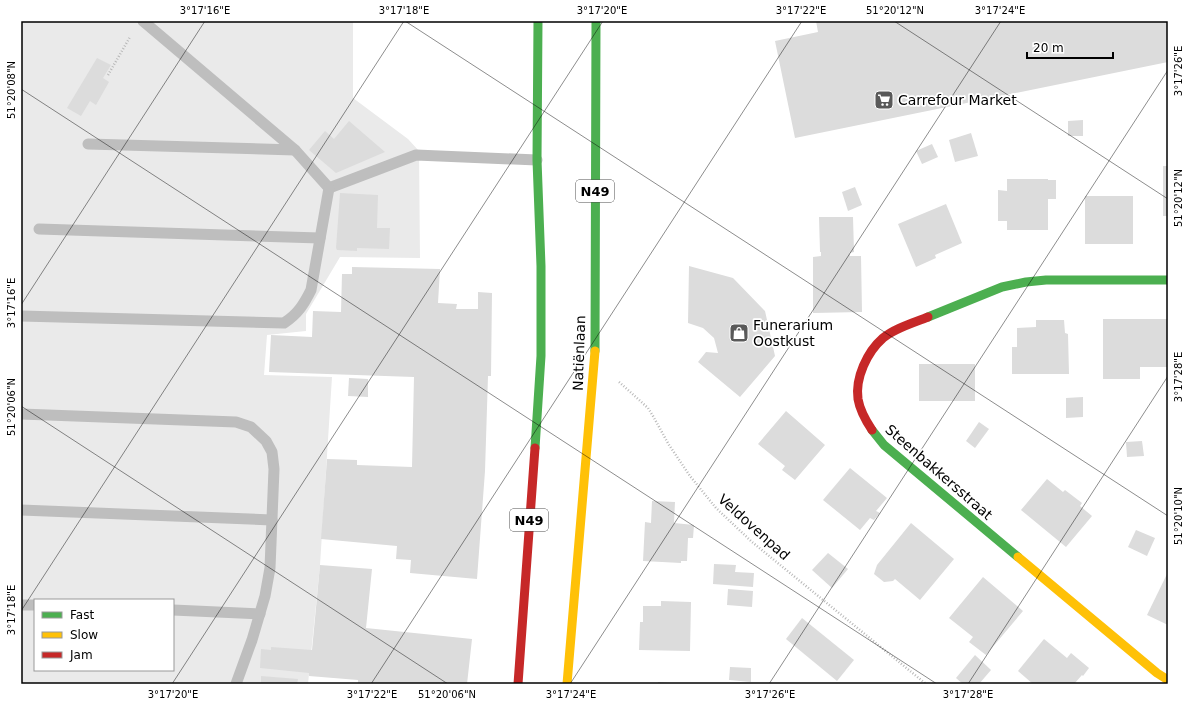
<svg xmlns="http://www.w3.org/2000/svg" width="1189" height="705" font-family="'DejaVu Sans',sans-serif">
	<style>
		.green { fill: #eaeaea; fill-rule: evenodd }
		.building { fill: #dcdcdc }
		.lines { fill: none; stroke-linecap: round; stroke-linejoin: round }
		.path { stroke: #b8b8b8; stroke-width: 2.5; stroke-dasharray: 1 2; stroke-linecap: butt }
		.lane { stroke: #bebebe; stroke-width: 11 }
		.fast { stroke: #4caf50; stroke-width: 9 }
		.slow { stroke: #ffc107; stroke-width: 9 }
		.jam { stroke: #c62828; stroke-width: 9 }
		.ticks { fill: none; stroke: #000; stroke-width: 1; stroke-opacity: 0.45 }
		.labels { text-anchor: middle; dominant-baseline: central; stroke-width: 3.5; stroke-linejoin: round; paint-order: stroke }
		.shield { fill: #fff; stroke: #4c4c4c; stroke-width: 1 }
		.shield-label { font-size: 13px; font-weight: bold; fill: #000 }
		.poi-label { font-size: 14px; fill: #000; stroke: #fff; text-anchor: start }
		.street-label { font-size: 14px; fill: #000; stroke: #fff }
		.neatline { fill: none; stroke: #000; stroke-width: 1.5 }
		.ticks-label { font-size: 10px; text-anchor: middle; fill: #000 }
	</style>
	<rect width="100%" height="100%" fill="#fff"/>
	<path class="green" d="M21,21H353V98L408,139L419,151L420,258L340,257L306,314V331L267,335L264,375L332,377L320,565L308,684H21ZM35,600H173V670H35Z"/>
	<g class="building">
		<polygon points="816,21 1168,21 1168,62 795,138 775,41 818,32"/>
		<polygon points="97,58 111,65 103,78 109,82 96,105 90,101 81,116 67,108"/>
		<polygon points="1083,120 1083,136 1068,136 1068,121"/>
		<polygon points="349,121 385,152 336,173 309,150 325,131 334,139"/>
		<polygon points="971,133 978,156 955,162 949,140"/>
		<polygon points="932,144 938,157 922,164 916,151"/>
		<rect x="1163" y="166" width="5" height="50"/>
		<polygon points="1007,179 1048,179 1048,180 1056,180 1056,199 1048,199 1048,230 1007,230 1007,221 998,221 998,190 1007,191"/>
		<polygon points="855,187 862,205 848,211 842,192"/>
		<polygon points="340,193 378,195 377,228 390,228 389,249 357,248 357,251 337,250 336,248"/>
		<rect x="1085" y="196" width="48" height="48"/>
		<polygon points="946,204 962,243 935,255 936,258 916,267 898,224"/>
		<polygon points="819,217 853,217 854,252 850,253 850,256 861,256 862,312 813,313 813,257 821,256 821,252 820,252"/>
		<polygon points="689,266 733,278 765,311 775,356 740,397 698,362 706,352 718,353 714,338 703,328 688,323"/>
		<polygon points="352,267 440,269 438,303 457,304 456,309 478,309 478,292 492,293 491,376 488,376 485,471 477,579 410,573 411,560 396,559 397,546 321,539 327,459 357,460 357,465 412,467 414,377 269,372 271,335 312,337 313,311 341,312 342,274 352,274"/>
		<polygon points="1103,319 1168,319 1168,367 1140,367 1140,379 1103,379"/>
		<polygon points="1036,320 1064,320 1065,333 1068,334 1069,374 1012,374 1012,347 1017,347 1017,328 1036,327"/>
		<rect x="919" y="364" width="56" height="37"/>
		<polygon points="349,378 368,379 368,397 348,396"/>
		<polygon points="1083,397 1083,417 1066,418 1066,398"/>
		<polygon points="786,411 825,445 795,480 782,470 785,466 758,444"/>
		<polygon points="979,422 989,429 975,448 966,441"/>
		<polygon points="1142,441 1144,456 1127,457 1126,442"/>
		<polygon points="850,468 887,498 876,511 880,513 874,520 870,518 860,530 823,500"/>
		<polygon points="1047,479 1063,492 1065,490 1082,503 1080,506 1092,516 1066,547 1021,510"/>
		<polygon points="652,501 675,502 674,523 694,525 693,538 688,538 687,561 681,561 681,563 643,561 645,522 651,523"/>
		<polygon points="911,523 954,559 920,600 895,579 893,581 884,582 874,574 877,565"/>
		<polygon points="1136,530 1155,538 1147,556 1128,547"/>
		<polygon points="828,553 848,569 832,588 812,570"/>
		<polygon points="714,564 736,565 735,572 754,573 753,587 713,584"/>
		<polygon points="320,565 372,569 366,628 472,639 467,684 358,684 358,680 309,676 309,673 260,668 261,649 271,650 271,647 312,650"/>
		<polygon points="1168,572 1168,625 1147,615"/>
		<polygon points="983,577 1023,611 986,655 969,642 973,637 949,618"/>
		<polygon points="728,589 753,591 752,607 727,605"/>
		<polygon points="661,601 691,602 690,651 639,650 640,622 643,622 643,606 661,606"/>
		<polygon points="802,618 854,660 837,681 786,639"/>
		<polygon points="1044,639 1067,658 1071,653 1089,668 1083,676 1082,675 1074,684 1033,684 1018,671"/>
		<polygon points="975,655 991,670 979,684 963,684 956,678"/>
		<polygon points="730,667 751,668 751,682 729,680"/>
		<polygon points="261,676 298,679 297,684 261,684"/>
		<polygon points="658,682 671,683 671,684 658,684"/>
	</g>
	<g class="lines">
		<g class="path">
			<polyline points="108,75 130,37"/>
			<polyline points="619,382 648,408 653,416 669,445 690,476 716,508 752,542 926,684"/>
		</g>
		<g class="lane">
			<polyline points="143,21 295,150 329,188"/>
			<polyline points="88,144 295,150"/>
			<polyline points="329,188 416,155 537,160"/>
			<polyline points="39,229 320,238"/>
			<path d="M21,316L284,323C298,314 304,304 311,290L329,188"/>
			<polyline points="21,414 236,422 251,427 266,441 272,452 274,469 270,568 265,596 252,640 236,684"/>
			<polyline points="21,510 272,520"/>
			<polyline points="21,605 35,605"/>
			<polyline points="173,610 260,614"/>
		</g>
		<g class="fast">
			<polyline points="928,317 1002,287 1026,282 1046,280 1168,280"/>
			<polyline points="595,351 596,21"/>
			<polyline points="872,430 884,445 1018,557"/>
			<polyline points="535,448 541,356 541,266 537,160 538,21"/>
		</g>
		<g class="slow">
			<polyline points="1018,557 1157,673 1168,680"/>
			<polyline points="567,684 595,351"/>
		</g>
		<g class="jam">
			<path d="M872,430C866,421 860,411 858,399C855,378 867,352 883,338C895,328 913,323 928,317"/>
			<polyline points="518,684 535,448"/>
		</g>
	</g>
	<path class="ticks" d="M405,21L1168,516M894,21L1168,199M21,89L937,684M21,305L205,21M21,406L448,684M21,611L404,21M172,684L603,21M371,684L802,21M570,684L1001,21M769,684L1168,70M968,684L1168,376M1167,684L1168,682"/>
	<defs>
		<g id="supermarket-square" transform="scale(1)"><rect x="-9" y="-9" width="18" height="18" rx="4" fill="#595959" stroke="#fff"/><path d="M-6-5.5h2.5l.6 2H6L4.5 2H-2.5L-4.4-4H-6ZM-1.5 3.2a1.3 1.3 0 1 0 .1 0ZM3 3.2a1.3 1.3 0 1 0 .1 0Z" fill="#fff"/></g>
		<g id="shop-square" transform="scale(1)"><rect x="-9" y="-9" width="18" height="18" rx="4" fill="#595959" stroke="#fff"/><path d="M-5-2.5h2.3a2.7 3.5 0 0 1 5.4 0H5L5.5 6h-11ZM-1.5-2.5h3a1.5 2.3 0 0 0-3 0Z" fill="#fff"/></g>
	</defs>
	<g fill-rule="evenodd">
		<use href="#supermarket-square" x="884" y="100"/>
		<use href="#shop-square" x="739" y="333"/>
	</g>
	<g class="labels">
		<g class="shield">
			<rect x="576" y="180" width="38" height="22" rx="3"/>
			<rect x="510" y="509" width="38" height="22" rx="3"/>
		</g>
		<g class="shield-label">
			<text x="595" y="191">N49</text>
			<text x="529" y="520">N49</text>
		</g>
		<g class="poi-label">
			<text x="898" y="100">Carrefour Market</text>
			<text x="753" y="325">Funerarium<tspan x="753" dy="16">Oostkust</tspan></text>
		</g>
		<g class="street-label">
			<text transform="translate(579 353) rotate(-88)">Natiënlaan</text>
			<text transform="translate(939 472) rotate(41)">Steenbakkersstraat</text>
			<text transform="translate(754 527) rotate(42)">Veldovenpad</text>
		</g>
	</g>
	<rect width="1189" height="705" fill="none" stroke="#ffffff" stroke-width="44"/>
	<rect x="34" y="599" width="140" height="72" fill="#ffffff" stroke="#999999"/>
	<rect x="42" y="612" width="20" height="6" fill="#4caf50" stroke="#999999"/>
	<text x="70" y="619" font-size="12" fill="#000000">Fast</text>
	<rect x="42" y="632" width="20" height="6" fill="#ffc107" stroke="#999999"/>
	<text x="70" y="639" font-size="12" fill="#000000">Slow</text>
	<rect x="42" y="652" width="20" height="6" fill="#c62828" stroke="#999999"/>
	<text x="70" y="659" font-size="12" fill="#000000">Jam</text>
	<path d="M1027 52v6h86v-6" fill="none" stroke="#000000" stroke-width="2"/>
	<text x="1033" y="52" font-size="12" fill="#000000" stroke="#ffffff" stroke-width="3" paint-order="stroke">20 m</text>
	<rect x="22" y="22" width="1145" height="661" class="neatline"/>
	<g class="ticks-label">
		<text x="205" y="14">3°17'16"E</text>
		<text x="404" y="14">3°17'18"E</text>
		<text x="602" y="14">3°17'20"E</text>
		<text x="801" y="14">3°17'22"E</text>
		<text x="895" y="14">51°20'12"N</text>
		<text x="1000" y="14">3°17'24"E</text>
		<text transform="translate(1178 71) rotate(-90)" y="4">3°17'26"E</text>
		<text transform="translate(11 90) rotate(-90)" y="4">51°20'08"N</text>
		<text transform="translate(1178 198) rotate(-90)" y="4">51°20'12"N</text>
		<text transform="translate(11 303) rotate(-90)" y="4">3°17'16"E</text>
		<text transform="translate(1178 377) rotate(-90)" y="4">3°17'28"E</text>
		<text transform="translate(11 407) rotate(-90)" y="4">51°20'06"N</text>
		<text transform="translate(1178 516) rotate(-90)" y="4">51°20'10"N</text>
		<text transform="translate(11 610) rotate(-90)" y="4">3°17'18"E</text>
		<text x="173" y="698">3°17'20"E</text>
		<text x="372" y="698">3°17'22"E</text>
		<text x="447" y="698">51°20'06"N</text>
		<text x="571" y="698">3°17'24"E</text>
		<text x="770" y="698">3°17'26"E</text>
		<text x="968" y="698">3°17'28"E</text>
	</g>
</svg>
